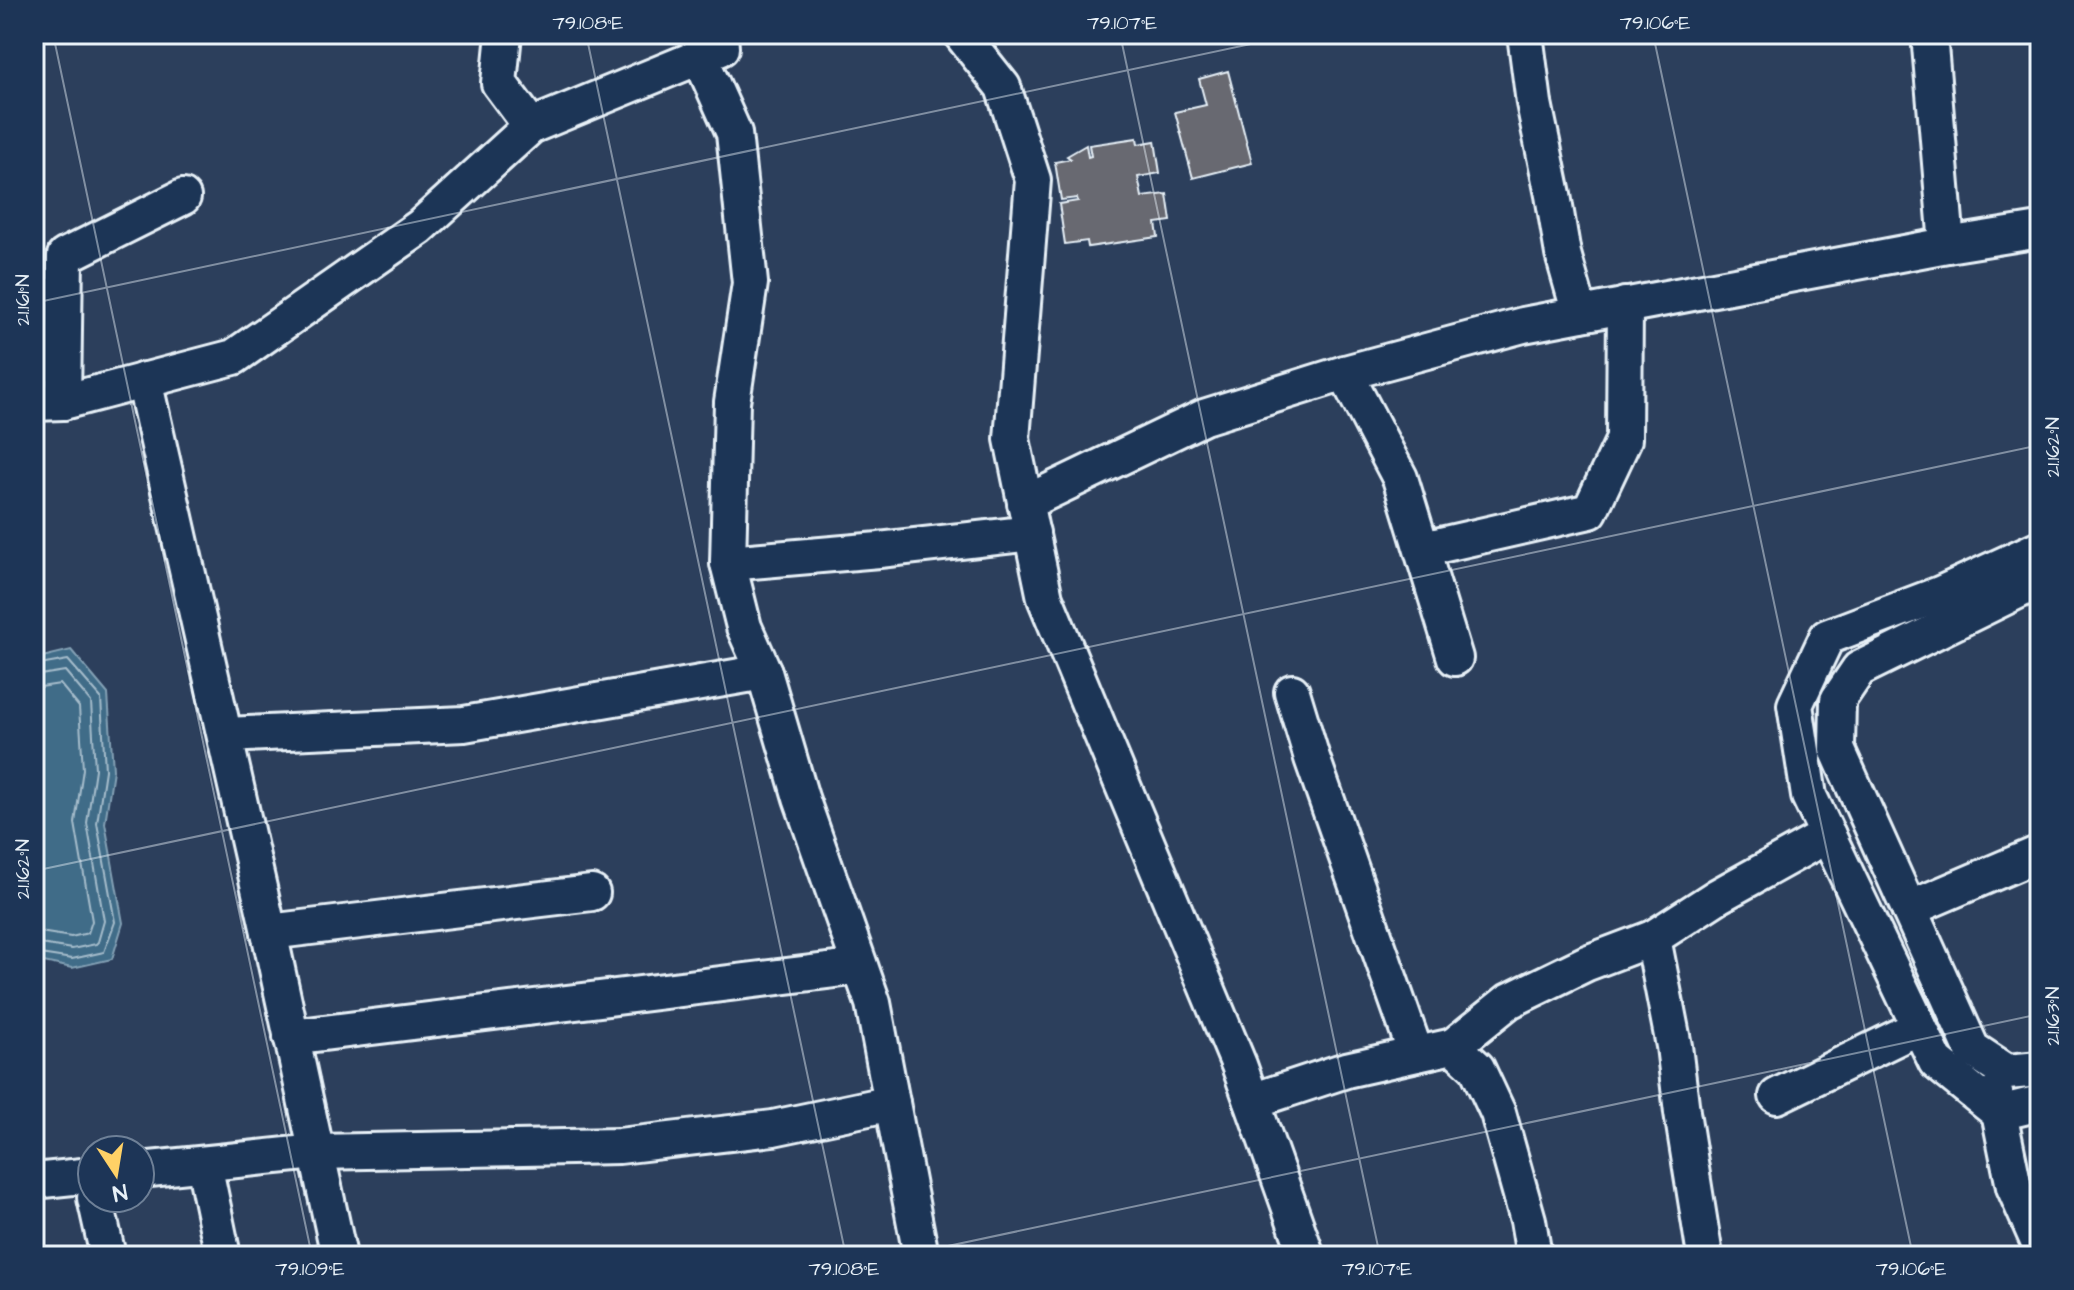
<svg xmlns="http://www.w3.org/2000/svg" width="2074" height="1290" font-family="'Architects Daughter',sans-serif">
	<style>
		.water { fill: #416c88; stroke: #84a1b5; stroke-width: 2 }
		.lines { fill: none; stroke-linecap: round; stroke-linejoin: round }
		.shore { stroke: #a5bccb; stroke-width: 2 }
		.building { fill: #686971; stroke: #e8f1f8; stroke-width: 2 }
		.street-casing { stroke: #e8f1f8; stroke-width: 40 }
		.street { stroke: #1d3557; stroke-width: 34 }
		.ticks { fill: none; stroke: #e8f1f8; stroke-width: 2; stroke-opacity: 0.45 }
		.neatline { fill: none; stroke: #e8f1f8; stroke-width: 3 }
		.ticks-label { font-size: 20px; text-anchor: middle; fill: #e8f1f8 }
	</style>
	<rect width="100%" height="100%" fill="#2c3f5c"/>
	<filter id="ink" filterUnits="userSpaceOnUse"><feTurbulence type="fractalNoise" baseFrequency=".0125" numOctaves="2"/><feDisplacementMap in="SourceGraphic" scale="16" xChannelSelector="R" yChannelSelector="G"/><feConvolveMatrix kernelMatrix="1 2 1 2 8 2 1 2 1" color-interpolation-filters="sRGB"/></filter>
	<g filter="url(#ink)">
		<polygon class="water" points="71,650 108,694 113,770 105,823 123,923 112,959 72,968 34,960 34,659"/>
		<g class="lines">
			<g class="shore">
				<polyline points="34,666 68,660 101,698 105,770 97,823 115,922 104,952 72,959 34,953"/>
				<polyline points="34,676 65,671 91,702 95,769 87,823 104,921 98,942 96,944 72,949 34,943"/>
				<polyline points="34,688 60,684 79,707 83,769 75,823 92,921 88,933 71,937 34,931"/>
			</g>
		</g>
		<g class="building">
			<polygon points="1228,71 1252,163 1193,178 1175,112 1206,105 1199,79"/>
			<polygon points="1137,138 1138,144 1155,141 1160,173 1138,177 1142,197 1167,194 1171,221 1156,223 1158,237 1088,247 1087,241 1065,244 1059,204 1078,201 1077,198 1061,200 1055,162 1071,159 1067,156 1086,145 1088,157 1091,156 1089,145"/>
		</g>
		<g class="lines">
			<g class="street-casing">
				<g id="street">
					<polyline points="504,34 499,83 531,126"/>
					<polyline points="961,34 1003,87 1033,180 1012,439 1045,598 1239,1065 1307,1256"/>
					<polyline points="1525,34 1534,103 1553,195 1563,254 1580,314"/>
					<polyline points="700,57 734,133 750,283 732,402 728,563 744,627 764,672 801,798 873,1003 920,1250"/>
					<polyline points="1947,245 2040,230"/>
					<polyline points="1345,373 1400,478 1455,658"/>
					<polyline points="144,380 269,932 339,1256"/>
					<polyline points="63,402 65,256 183,197"/>
					<polyline points="34,403 63,402 234,357 420,227 531,126 721,48 720,34"/>
					<polyline points="1025,503 1204,417 1345,373 1523,325 1947,245 1929,34"/>
					<polyline points="2040,548 1940,594 1827,637 1795,705 1809,796 1936,1062 1999,1113 2040,1103"/>
					<polyline points="1423,549 1590,511 1624,439 1625,305"/>
					<polyline points="728,563 879,550 1032,533"/>
					<polyline points="2040,580 1859,669 1838,700 1837,749 1972,1049 2007,1072 2040,1069"/>
					<polyline points="1292,692 1312,758 1416,1054"/>
					<polyline points="225,735 464,724 764,672"/>
					<polyline points="1909,909 2040,853"/>
					<polyline points="269,932 592,893"/>
					<polyline points="1653,938 1718,896 1828,835"/>
					<polyline points="291,1037 860,967"/>
					<polyline points="1453,1046 1509,1001 1587,963 1653,938 1674,1046 1682,1112 1705,1256"/>
					<polyline points="1995,1093 2014,1187 2040,1246"/>
					<polyline points="1777,1096 1919,1027"/>
					<polyline points="1252,1101 1346,1070 1453,1046 1477,1068 1498,1113 1528,1220 1534,1256"/>
					<polyline points="204,1164 223,1256"/>
					<polyline points="140,1170 316,1152 619,1146 773,1128 892,1103"/>
					<polyline points="34,1181 92,1175"/>
					<polyline points="95,1198 108,1256"/>
				</g>
			</g>
			<use href="#street" class="street"/>
		</g>
	</g>
	<path class="ticks" d="M53,34L312,1256M586,34L846,1256M1120,34L1380,1256M1653,34L1913,1256M34,303L1298,34M34,871L2040,445M901,1256L2040,1014"/>
	<rect width="2074" height="1290" fill="none" stroke="#1d3557" stroke-width="88"/>
	<g transform="translate(116 1174) rotate(168)"><circle r="38" fill="#1d3557" stroke="#6e8097" stroke-width="2"/>
	<path d="M0-6L14 30L0 20L-14 30Z" fill="#ffd166"/>
	<text y="-12" font-size="22" font-weight="bold" text-anchor="middle" fill="#e8f1f8">N</text>
	</g>
	<rect x="44" y="44" width="1986" height="1202" class="neatline"/>
	<g class="ticks-label">
		<text x="588" y="29">79.108°E</text>
		<text x="1122" y="29">79.107°E</text>
		<text x="1655" y="29">79.106°E</text>
		<text transform="translate(22 300) rotate(-90)" y="7">21.161°N</text>
		<text transform="translate(2052 447) rotate(-90)" y="7">21.162°N</text>
		<text transform="translate(22 869) rotate(-90)" y="7">21.162°N</text>
		<text transform="translate(2052 1016) rotate(-90)" y="7">21.163°N</text>
		<text x="310" y="1275">79.109°E</text>
		<text x="844" y="1275">79.108°E</text>
		<text x="1377" y="1275">79.107°E</text>
		<text x="1911" y="1275">79.106°E</text>
	</g>
</svg>
